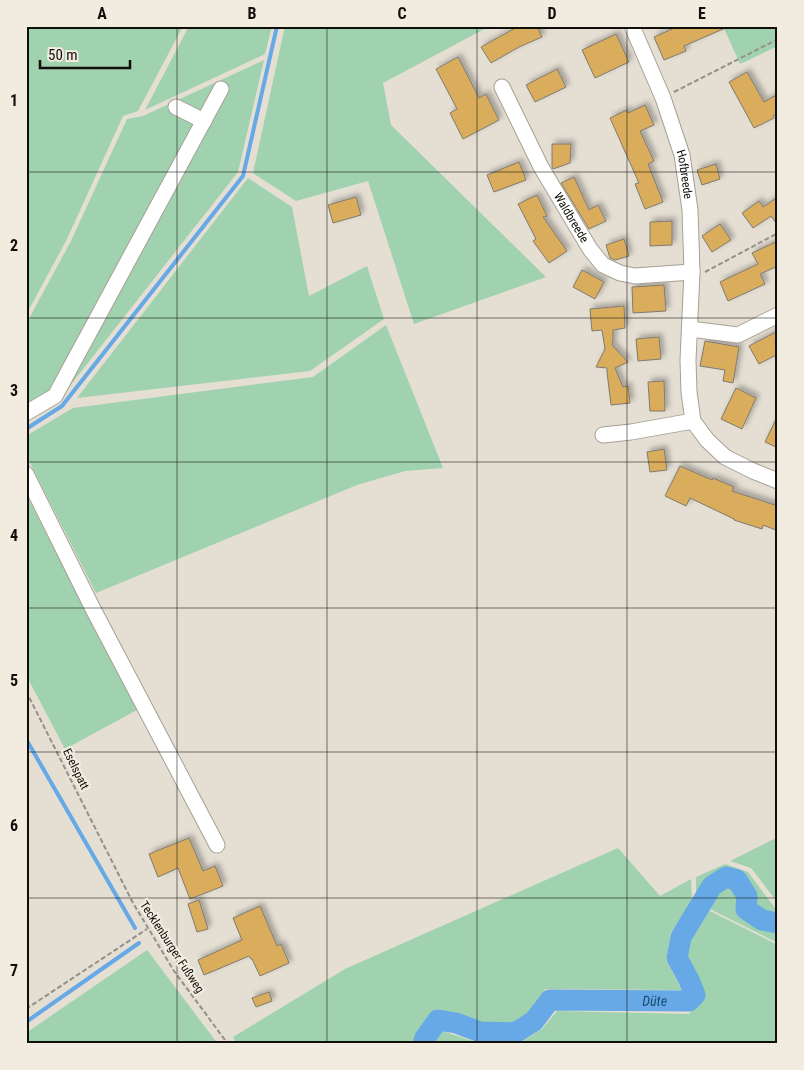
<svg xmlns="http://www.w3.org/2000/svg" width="804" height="1070" font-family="'Roboto Condensed',sans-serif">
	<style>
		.green { fill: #a0d2af }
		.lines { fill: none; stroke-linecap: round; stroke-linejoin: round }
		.stream { stroke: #66a9e6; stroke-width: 4 }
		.river { stroke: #66a9e6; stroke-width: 21 }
		.building { fill: #d9ad5b; stroke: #807a70; filter: url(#shadow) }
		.minor-casing { stroke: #a6a196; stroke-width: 17 }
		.path { stroke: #949087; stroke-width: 2; stroke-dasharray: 5 2.5; stroke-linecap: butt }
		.minor { stroke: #fff; stroke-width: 15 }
		.grid { fill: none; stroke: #110f0b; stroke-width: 1; stroke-opacity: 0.55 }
		.labels { text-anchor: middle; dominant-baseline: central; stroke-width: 4.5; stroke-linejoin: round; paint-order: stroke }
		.street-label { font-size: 12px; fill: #110f0b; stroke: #f1ebe0 }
		.water-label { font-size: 14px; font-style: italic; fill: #184870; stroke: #f1ebe0 }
		.neatline { fill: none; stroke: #110f0b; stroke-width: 2 }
		.grid-label { font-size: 16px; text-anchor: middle; font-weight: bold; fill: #110f0b }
	</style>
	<defs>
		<filter id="shadow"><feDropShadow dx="3.5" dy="-3.5" stdDeviation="2.5" flood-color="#0004"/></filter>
	</defs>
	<rect width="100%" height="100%" fill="#e4ded3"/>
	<g class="green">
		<polygon points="26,26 183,26 138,111 123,116 67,239 26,315"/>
		<polygon points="189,26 272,26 265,54 145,110"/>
		<polygon points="285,26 490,26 383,83 391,125 546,277 414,324 368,181 296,201 253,173"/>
		<polygon points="723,26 778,26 778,46 740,64"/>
		<polygon points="264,60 238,172 58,401 26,421 26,324 71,241 127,119 143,116"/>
		<polygon points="248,178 292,207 309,296 367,266 384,319 310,371 77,398"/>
		<polygon points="386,325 443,468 405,471 357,485 96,593 26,455 26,436 73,408 313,377"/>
		<polygon points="26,494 137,710 65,749 26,675"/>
		<polygon points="778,837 778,903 751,868 730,861"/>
		<polygon points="618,848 660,896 691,879 692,903 671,932 666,960 682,990 545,989 528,1013 510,1024 482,1023 460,1014 436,1009 417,1035 414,1044 237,1044 233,1037 345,969"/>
		<polygon points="725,864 748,872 778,912 778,943 696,902 696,877"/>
		<polygon points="706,909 778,945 778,1044 428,1044 429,1042 442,1031 473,1041 520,1043 542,1029 557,1011 689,1014 705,993 685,954 688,938"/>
		<polygon points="147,950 218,1044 26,1044 26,1033"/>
	</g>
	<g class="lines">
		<g class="stream">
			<polyline points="26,429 62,406 243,176 277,26"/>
			<polyline points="26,739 135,928"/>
			<polyline points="26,1022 139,943"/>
		</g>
		<path class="river" id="s1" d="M423,1044L425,1038L438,1020L456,1023L480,1032L515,1033L534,1021L550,1000L689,1001L695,995L689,980L677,958L681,937L712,886L726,877L737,880L747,896L746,909L762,920L778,923"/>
	</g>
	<g class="building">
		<polygon points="519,26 537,26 542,37 519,47 491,63 481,47"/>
		<polygon points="679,26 730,26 684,46 686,51 664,60 654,37"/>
		<polygon points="616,34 629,62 595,78 582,50"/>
		<polygon points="458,57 479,98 486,94 499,120 463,139 450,113 457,109 436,69"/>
		<polygon points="557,69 566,87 535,102 526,85"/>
		<polygon points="747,72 764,102 778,94 778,113 773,116 774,118 754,128 729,82"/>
		<polygon points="645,105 654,125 640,131 654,161 648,164 663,202 645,209 635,184 639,183 610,118 627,110 628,113"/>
		<polygon points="552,144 571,144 570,163 553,169 552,167"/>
		<polygon points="519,162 526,180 494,192 487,175"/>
		<polygon points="716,164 720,179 702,185 697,170"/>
		<polygon points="574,177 589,210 598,205 606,221 589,229 561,183"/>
		<polygon points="537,195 547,216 543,217 567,251 549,263 533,241 536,239 518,204"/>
		<polygon points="356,197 361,215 333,223 328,205"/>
		<polygon points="778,197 778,226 771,216 753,228 742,213 759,201 763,207"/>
		<polygon points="672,221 672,245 650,246 650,222"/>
		<polygon points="720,224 731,240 712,252 702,236"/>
		<polygon points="624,239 629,256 615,260 610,258 606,245"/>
		<polygon points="778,241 778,266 760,274 765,284 728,301 720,282 758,264 752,253"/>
		<polygon points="582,270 604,282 595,299 573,287"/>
		<polygon points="664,285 666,311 633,313 632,287"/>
		<polygon points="624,306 625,328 613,330 613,341 612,345 628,362 615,368 623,387 628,386 630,403 611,405 607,372 607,368 596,367 605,349 602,330 592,331 590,309"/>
		<polygon points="778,331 778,354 759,364 749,346"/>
		<polygon points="659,337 661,359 638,361 636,339"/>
		<polygon points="705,341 739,347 733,383 723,381 725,370 700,366"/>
		<polygon points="664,381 665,411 650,411 648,382"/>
		<polygon points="736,388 756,398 742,429 721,419"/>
		<polygon points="778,415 778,448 765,442"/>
		<polygon points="664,449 667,470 650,472 647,452"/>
		<polygon points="680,466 712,480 713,478 734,487 732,491 778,506 778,531 763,525 762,529 734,520 734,519 690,498 686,506 665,496"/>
		<polygon points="189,838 203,871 215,866 223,886 190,899 178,868 158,877 149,854"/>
		<polygon points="199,900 208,929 197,932 188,904"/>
		<polygon points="260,906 277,946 281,944 289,963 260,976 252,959 251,959 249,956 204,975 198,960 242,940 233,918"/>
		<polygon points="269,992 272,1001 256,1007 252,998"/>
	</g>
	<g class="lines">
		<g class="minor-casing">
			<g id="minor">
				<path id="s2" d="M632,26L663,98L682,155L690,210L692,272L688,360L689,392L693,421L707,440L725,457L753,471L778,481"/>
				<path id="s3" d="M502,87L541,167L590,249L603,265L620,273L635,276L692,272"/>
				<polyline points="176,107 204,121"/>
				<polyline points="690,329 738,335 778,315"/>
				<polyline points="26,413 55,396 221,89"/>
				<polyline points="603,435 631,432 693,421"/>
				<polyline points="26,474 93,609 217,845"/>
			</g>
		</g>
		<g class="path">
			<polyline points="674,92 778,39"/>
			<polyline points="705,272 778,233"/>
			<polyline points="26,691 133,903 174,971 228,1044"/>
			<polyline points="26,1009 147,929"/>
		</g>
		<use href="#minor" class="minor"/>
	</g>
	<path class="grid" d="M177,26V1044M327,26V1044M477,26V1044M627,26V1044M26,172H778M26,318H778M26,462H778M26,608H778M26,752H778M26,898H778"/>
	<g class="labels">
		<g class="street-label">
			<text stroke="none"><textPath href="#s2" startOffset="158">Hofbreede</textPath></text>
			<text stroke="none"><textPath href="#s3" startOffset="148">Waldbreede</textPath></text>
			<text transform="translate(76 769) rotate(64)">Eselspatt</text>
			<text transform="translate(172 947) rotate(57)">Tecklenburger Fußweg</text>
		</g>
		<g class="water-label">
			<text stroke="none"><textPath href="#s1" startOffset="261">Düte</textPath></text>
		</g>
	</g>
	<rect width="804" height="1070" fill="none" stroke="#f1ebe0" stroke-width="55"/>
	<path d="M40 60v8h90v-8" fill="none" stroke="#110f0b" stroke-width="2.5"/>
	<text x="48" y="60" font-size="15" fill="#110f0b" stroke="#f1ebe0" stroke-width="4" paint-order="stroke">50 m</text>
	<rect x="28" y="28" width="748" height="1014" class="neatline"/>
	<g class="grid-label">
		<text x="102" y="19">A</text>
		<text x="252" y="19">B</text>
		<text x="402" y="19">C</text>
		<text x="552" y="19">D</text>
		<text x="702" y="19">E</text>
		<text x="14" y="106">1</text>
		<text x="14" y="251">2</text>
		<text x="14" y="396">3</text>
		<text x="14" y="541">4</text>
		<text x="14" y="686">5</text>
		<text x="14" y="831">6</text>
		<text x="14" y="976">7</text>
	</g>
</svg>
